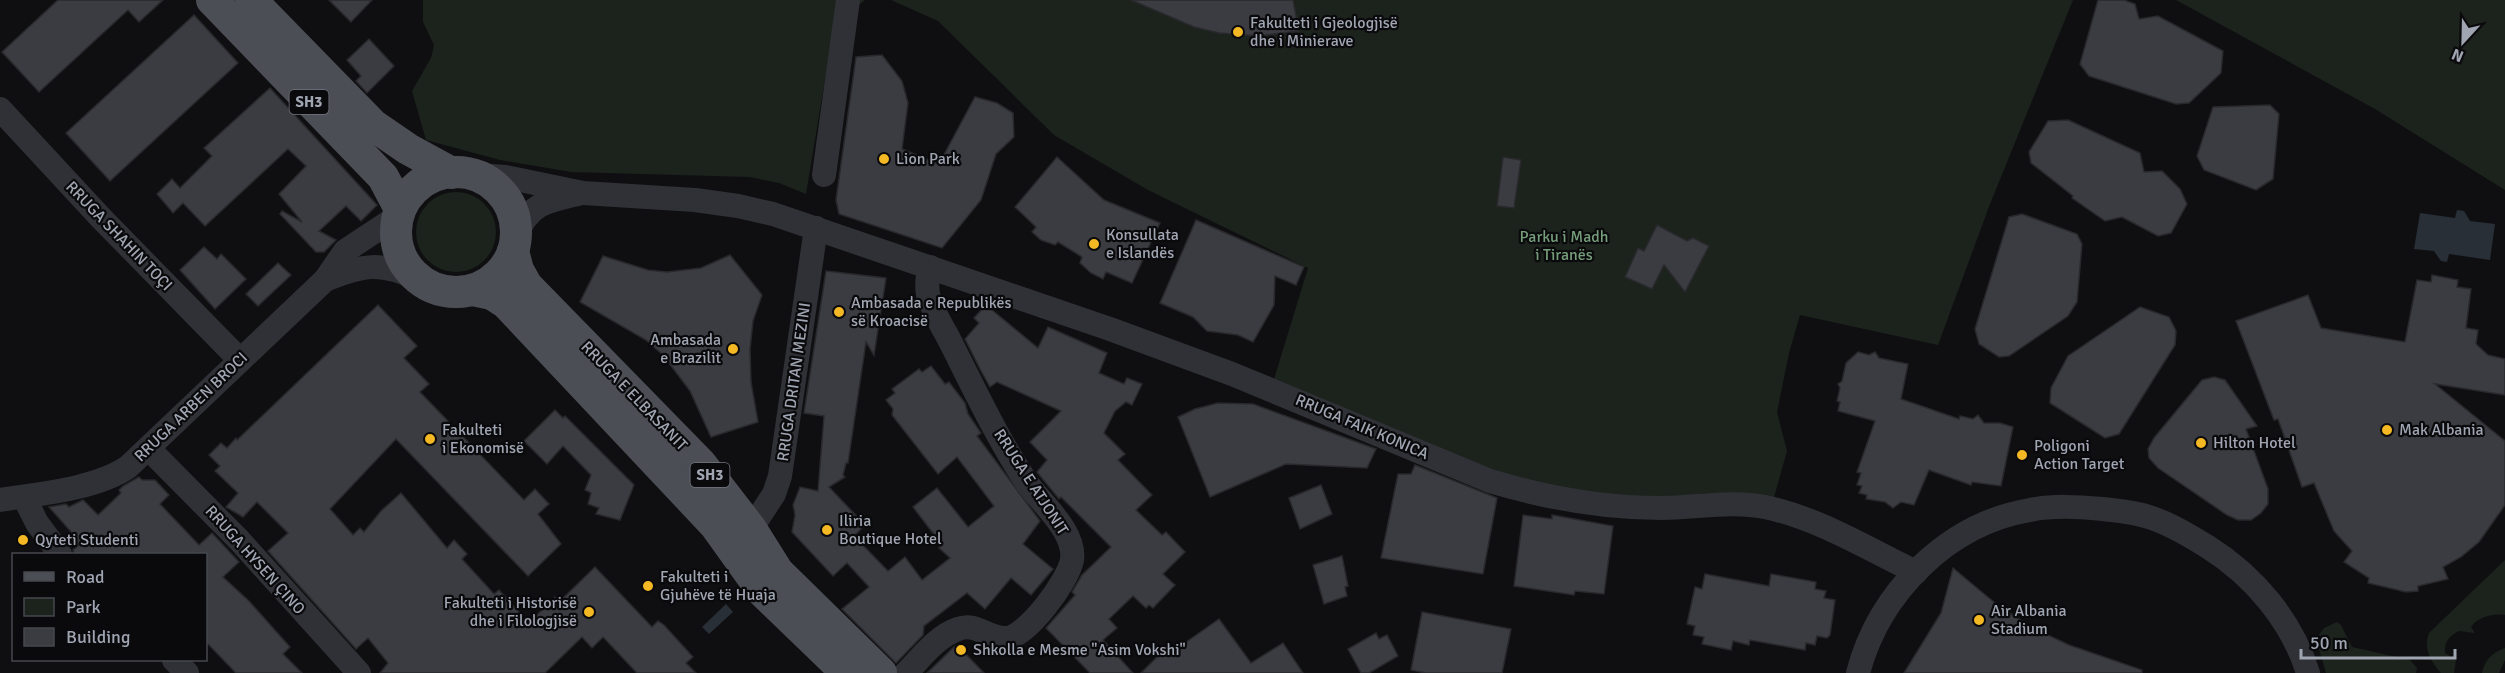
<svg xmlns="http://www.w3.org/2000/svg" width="2505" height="673" font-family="Signika,sans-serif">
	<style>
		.green { fill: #1c231d }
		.water { fill: #282f36 }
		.building { fill: #3b3c41; stroke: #29292d; stroke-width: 1.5 }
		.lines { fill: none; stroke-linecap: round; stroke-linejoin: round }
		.minor { stroke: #303136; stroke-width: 24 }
		.major { stroke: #4c4e55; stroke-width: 32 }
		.poi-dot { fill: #f4b824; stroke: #0a0a0c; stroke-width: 2 }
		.labels { text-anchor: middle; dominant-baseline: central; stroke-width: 4.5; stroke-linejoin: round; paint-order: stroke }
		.shield { fill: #0a0a0c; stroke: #737680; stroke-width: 1.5 }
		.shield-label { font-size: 15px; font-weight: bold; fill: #a0a5b2 }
		.poi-label { font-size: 16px; fill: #a0a5b2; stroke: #0a0a0c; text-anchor: start }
		.street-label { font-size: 16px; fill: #a0a5b2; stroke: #0a0a0c }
		.park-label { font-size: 16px; fill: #769e7b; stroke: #0a0a0c }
	</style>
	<rect width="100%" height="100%" fill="#0f0f11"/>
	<g class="green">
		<polygon points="423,0 865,0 834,25 806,194 779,183 750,177 571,172 500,160 426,140 412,91 431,58 434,45 423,22"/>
		<polygon points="891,0 2073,0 1990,204 1938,345 1800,315 1789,353 1777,412 1787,451 1771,508 1583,503 1271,389 1308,268 1148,190 1054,135 938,21"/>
		<polygon points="2176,0 2505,0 2505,190 2375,109"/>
		<circle cx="456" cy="232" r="40"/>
		<path d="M2505,560V615C2494,613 2477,617 2471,627L2475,633L2459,631C2449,636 2444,642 2445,653L2456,660L2454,673H2441C2431,661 2423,649 2429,633Z"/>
		<polygon points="2337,622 2341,625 2352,647 2410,660 2417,668 2416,673 2326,673 2316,639 2324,628"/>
		<path d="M2505,648V660L2499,673H2482C2485,659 2492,653 2505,648Z"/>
	</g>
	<g class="water">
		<polygon points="2457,210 2464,211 2470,221 2495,224 2490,260 2449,254 2447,262 2441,261 2434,251 2414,249 2420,213 2455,218"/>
		<polygon points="726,604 733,612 709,634 702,627"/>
	</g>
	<g class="building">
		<polygon points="58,0 163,0 139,22 128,10 39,92 2,52"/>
		<polygon points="329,0 372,0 351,22"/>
		<polygon points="1131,0 1293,0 1299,31 1258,36 1219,33 1194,27"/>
		<polygon points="2098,0 2124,0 2135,4 2139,19 2158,16 2223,51 2221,73 2189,103 2176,104 2089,76 2080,64"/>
		<polygon points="194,15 238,63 110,181 66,133"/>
		<polygon points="369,39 394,66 367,93 356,81 361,76 347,60"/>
		<polygon points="882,55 902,81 908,103 902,149 939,164 975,97 997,103 1013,113 1014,137 996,154 981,200 942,248 839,214 836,200 856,57"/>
		<polygon points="270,88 377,205 361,221 346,206 319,231 336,240 324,252 316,252 280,214 282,211 302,222 279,194 306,166 288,149 205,226 183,203 173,213 157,194 172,179 180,188 212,156 204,148"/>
		<polygon points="2270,105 2279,114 2273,179 2256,190 2204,170 2197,156 2213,107"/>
		<polygon points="2068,120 2140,153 2144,172 2162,171 2180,189 2187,204 2171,233 2158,236 2122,217 2105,221 2072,198 2073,196 2031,163 2029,152 2048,121"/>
		<polygon points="1057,157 1104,200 1160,223 1132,283 1106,272 1103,279 1091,273 1080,263 1082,257 1058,242 1055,245 1041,240 1032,232 1036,227 1015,207"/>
		<polygon points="1503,157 1521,160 1514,208 1497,206"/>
		<polygon points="2022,214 2077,234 2082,244 2077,302 2068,316 2009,356 1999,357 1979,344 1975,329 2009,217"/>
		<polygon points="1196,220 1304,267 1296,285 1275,276 1274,305 1253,342 1238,335 1207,331 1193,317 1160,303"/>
		<polygon points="1657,225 1687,241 1693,238 1709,246 1685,292 1664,265 1652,289 1625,277 1638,248 1644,251"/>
		<polygon points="204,247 217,259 221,254 246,279 215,309 180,270"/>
		<polygon points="730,255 762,295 753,321 750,349 751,382 758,422 711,437 690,391 663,355 646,340 580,302 603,256 648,270 667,272 701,268"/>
		<polygon points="278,263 291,275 258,306 246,294"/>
		<polygon points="826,271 886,278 874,355 866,342 848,463 846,463 843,475 845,477 829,487 865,525 854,536 888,571 905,557 922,580 950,558 939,548 942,545 913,507 937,488 968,527 994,506 957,457 938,474 892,415 893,409 886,400 895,393 892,389 919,369 922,372 931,366 945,384 949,382 965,403 968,414 981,433 977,436 1040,521 1023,544 1053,569 1031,595 1011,578 985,609 967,593 924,626 923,635 896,663 842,609 869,587 847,563 833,576 792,532 795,515 793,505 800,487 818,491 824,416 804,413"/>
		<polygon points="2432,275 2458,280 2457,287 2471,289 2466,328 2478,330 2476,344 2488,355 2505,359 2505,395 2435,384 2505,441 2505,505 2479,542 2461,557 2443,567 2448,579 2418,586 2418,591 2406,592 2368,583 2369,578 2344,562 2352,551 2334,531 2314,483 2302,487 2278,419 2274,420 2236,321 2308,295 2321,328 2405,342 2417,280 2431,282"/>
		<polygon points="378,305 417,346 404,358 429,384 420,392 524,500 535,489 549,504 538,514 561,544 528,576 396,439 330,509 353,535 360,528 364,532 381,511 401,493 447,548 454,540 467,554 462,559 494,594 499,590 529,623 555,597 560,601 595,567 652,627 658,621 664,625 693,657 686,663 696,673 637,673 603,637 592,648 582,637 545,673 380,673 388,663 368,638 356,649 268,551 288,533 257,502 243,517 226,507 238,493 215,471 220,466 209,455 221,443 227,448 236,438 237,440"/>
		<polygon points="986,305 1038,348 1048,327 1107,353 1099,373 1124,384 1127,378 1142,384 1132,405 1126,402 1115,411 1104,433 1125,454 1118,460 1152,495 1136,510 1162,535 1166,532 1185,552 1163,574 1175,585 1153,608 1149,605 1146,608 1133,596 1109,619 1117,628 1103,640 1133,673 1090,673 1046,628 1075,595 1072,592 1082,575 1111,547 1061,497 1059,499 1037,472 1047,460 1030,442 1061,411 997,382 990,387 980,369 965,339 979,323 974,318"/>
		<polygon points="2140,307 2169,317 2176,331 2175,345 2119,434 2105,438 2050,403 2051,388 2068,356"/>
		<polygon points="1858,352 1869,355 1875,352 1879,358 1908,364 1901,399 1959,419 1960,416 1973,419 1978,415 1984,423 2000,423 2013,427 2001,486 1972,482 1971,485 1929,470 1914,505 1901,502 1893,508 1885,502 1866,499 1867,495 1859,493 1862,486 1857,485 1861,473 1857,472 1875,421 1838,411 1840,402 1837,401 1840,388 1838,384 1842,381 1846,363"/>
		<polygon points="2214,377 2225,380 2257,426 2246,429 2268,489 2268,504 2261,513 2251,520 2238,520 2227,515 2158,468 2149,458 2148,449 2154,438 2202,380"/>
		<polygon points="1218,403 1253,404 1376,449 1367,468 1286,464 1210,497 1178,417 1195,409"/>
		<polygon points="555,410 563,418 565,416 634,485 620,520 596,514 599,508 588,504 591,493 585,490 591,475 563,446 547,464 524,441"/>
		<polygon points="1415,465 1497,498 1483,574 1381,558 1398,474 1411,474"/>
		<polygon points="139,477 142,480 155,480 169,495 160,504 199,545 212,533 239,562 223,577 249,601 290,647 283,654 302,673 236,673 206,642 206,555 74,555 73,550 78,546 70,537 73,534 49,507 66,504 69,507 83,500 98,515 121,493 119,490 123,486"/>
		<polygon points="1321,485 1332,514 1300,529 1289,498"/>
		<polygon points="1523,515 1552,519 1552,515 1613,526 1604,594 1575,591 1574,595 1514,586"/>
		<polygon points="1342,556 1348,586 1345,587 1347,596 1324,604 1313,565"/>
		<polygon points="1953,568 1995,603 2031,627 2069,645 2142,670 2142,673 1904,673 1941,613"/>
		<polygon points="1705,574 1769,586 1771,574 1816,582 1815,589 1826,591 1824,598 1835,600 1830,635 1827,638 1817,636 1815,645 1806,643 1805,650 1750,640 1749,645 1733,641 1731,650 1702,644 1704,637 1693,635 1695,626 1687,624 1695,587 1702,589"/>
		<polygon points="1422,612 1511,629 1502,673 1426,673 1411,670"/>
		<polygon points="1219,619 1251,663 1283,643 1303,673 1141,673 1163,651 1168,656 1180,644 1182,645"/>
		<polygon points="1376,633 1379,639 1387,635 1398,656 1369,673 1361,673 1348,649"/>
		<polygon points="957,645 984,673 927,673 954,647"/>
	</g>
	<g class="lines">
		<g class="minor">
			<polyline points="0,109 101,218 240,360"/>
			<path d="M466,174L505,177L583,193L695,200L738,206L773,214L1110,329L1232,374L1490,481C1547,498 1602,508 1661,508C1696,508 1731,500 1765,507C1818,518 1868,549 1916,572"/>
			<polyline points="824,175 848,0"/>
			<path d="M516,236C529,204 546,201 578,194"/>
			<path d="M325,280C363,265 380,261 418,279"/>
			<polyline points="149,449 239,540 359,673"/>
			<polyline points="24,497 37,523 60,554"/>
			<path d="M0,500C38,494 96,489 128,467L325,280L345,251L398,216"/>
			<polyline points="751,529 774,494 780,476 816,228"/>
			<polyline points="174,660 187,673"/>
			<path d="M906,673C921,658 937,636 958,629C976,622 988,639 1006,638C1027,637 1068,581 1072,560C1076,532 1042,504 1027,483C999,441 976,393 953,347C945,330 932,312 928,294C926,284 928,276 930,267"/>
			<path d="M1858,673C1879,593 1947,524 2030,510C2054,505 2079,507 2103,509C2119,511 2136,512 2152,518C2172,525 2190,536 2208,547C2254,576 2292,621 2308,673"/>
		</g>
		<g class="major">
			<polyline points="212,0 383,177 400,209"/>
			<polyline points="251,0 373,125 408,149 452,173"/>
			<circle cx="456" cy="232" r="60"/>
			<polyline points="513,251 518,270 527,286 701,464 751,529 778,572 881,673"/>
			<polyline points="473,290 492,294 506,303 715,525 763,592 847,673"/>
		</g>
	</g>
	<g class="poi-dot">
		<circle cx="1238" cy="32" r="6"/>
		<circle cx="884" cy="159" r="6"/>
		<circle cx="1094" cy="244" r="6"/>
		<circle cx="839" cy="312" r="6"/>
		<circle cx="733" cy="349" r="6"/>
		<circle cx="2387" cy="430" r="6"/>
		<circle cx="430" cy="439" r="6"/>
		<circle cx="2201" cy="443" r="6"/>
		<circle cx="2022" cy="455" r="6"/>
		<circle cx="827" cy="530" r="6"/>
		<circle cx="23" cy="540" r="6"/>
		<circle cx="648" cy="586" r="6"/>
		<circle cx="589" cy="612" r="6"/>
		<circle cx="1979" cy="620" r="6"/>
		<circle cx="961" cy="650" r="6"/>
	</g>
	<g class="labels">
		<g class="shield">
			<rect x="289.5" y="90" width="39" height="24" rx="4.5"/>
			<rect x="690.5" y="463" width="39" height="24" rx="4.5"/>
		</g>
		<g class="shield-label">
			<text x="309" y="102">SH3</text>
			<text x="710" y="475">SH3</text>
		</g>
		<g class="poi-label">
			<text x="1250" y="23">Fakulteti i Gjeologjisë<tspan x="1250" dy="18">dhe i Minierave</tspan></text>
			<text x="896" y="159">Lion Park</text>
			<text x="1106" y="235">Konsullata<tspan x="1106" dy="18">e Islandës</tspan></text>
			<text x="851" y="303">Ambasada e Republikës<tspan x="851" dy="18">së Kroacisë</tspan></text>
			<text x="721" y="340" text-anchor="end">Ambasada<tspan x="721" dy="18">e Brazilit</tspan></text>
			<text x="442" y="430">Fakulteti<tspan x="442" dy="18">i Ekonomisë</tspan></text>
			<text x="2399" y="430">Mak Albania</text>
			<text x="2213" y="443">Hilton Hotel</text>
			<text x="2034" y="446">Poligoni<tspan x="2034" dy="18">Action Target</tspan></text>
			<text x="839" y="521">Iliria<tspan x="839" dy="18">Boutique Hotel</tspan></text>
			<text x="35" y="540">Qyteti Studenti</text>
			<text x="660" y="577">Fakulteti i<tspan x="660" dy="18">Gjuhëve të Huaja</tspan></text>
			<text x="577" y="603" text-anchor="end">Fakulteti i Historisë<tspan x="577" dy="18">dhe i Filologjisë</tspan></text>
			<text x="1991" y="611">Air Albania<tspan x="1991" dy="18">Stadium</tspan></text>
			<text x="973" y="650">Shkolla e Mesme "Asim Vokshi"</text>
		</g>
		<g class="street-label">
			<text transform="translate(119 236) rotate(46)">RRUGA SHAHIN TOÇI</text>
			<text transform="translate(794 382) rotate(-82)">RRUGA DRITAN MEZINI</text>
			<text transform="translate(634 396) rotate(46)">RRUGA E ELBASANIT</text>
			<text transform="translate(191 407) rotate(-44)">RRUGA ARBEN BROCI</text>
			<text transform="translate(1362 427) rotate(23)">RRUGA FAIK KONICA</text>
			<text transform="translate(1031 482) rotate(57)">RRUGA E ATJONIT</text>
			<text transform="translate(255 560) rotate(48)">RRUGA HYSEN ÇINO</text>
		</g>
		<g class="park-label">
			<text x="1564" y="237">Parku i Madh<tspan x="1564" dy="18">i Tiranës</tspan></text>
		</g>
	</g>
	<rect x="12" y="553" width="195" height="108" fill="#0a0a0c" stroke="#46484e" stroke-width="1.5"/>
	<rect x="24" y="572" width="30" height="9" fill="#4c4e55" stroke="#46484e" stroke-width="1.5"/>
	<text x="66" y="583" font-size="18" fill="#a0a5b2">Road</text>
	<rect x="24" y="598" width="30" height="18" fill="#1c231d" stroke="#46484e" stroke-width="1.5"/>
	<text x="66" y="613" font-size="18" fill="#a0a5b2">Park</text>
	<rect x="24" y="628" width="30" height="18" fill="#3b3c41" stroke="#46484e" stroke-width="1.5"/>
	<text x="66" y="643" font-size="18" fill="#a0a5b2">Building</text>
	<g transform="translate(2463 42) rotate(202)" stroke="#0a0a0c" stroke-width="4.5" paint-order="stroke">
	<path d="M0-4.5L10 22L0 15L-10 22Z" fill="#a0a5b2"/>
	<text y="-9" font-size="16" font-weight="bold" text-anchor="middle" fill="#a0a5b2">N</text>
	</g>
	<path d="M2301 649v9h154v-9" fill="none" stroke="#a0a5b2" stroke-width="3"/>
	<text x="2310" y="649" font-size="18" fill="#a0a5b2" stroke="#0a0a0c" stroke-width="4.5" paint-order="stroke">50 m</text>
</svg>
